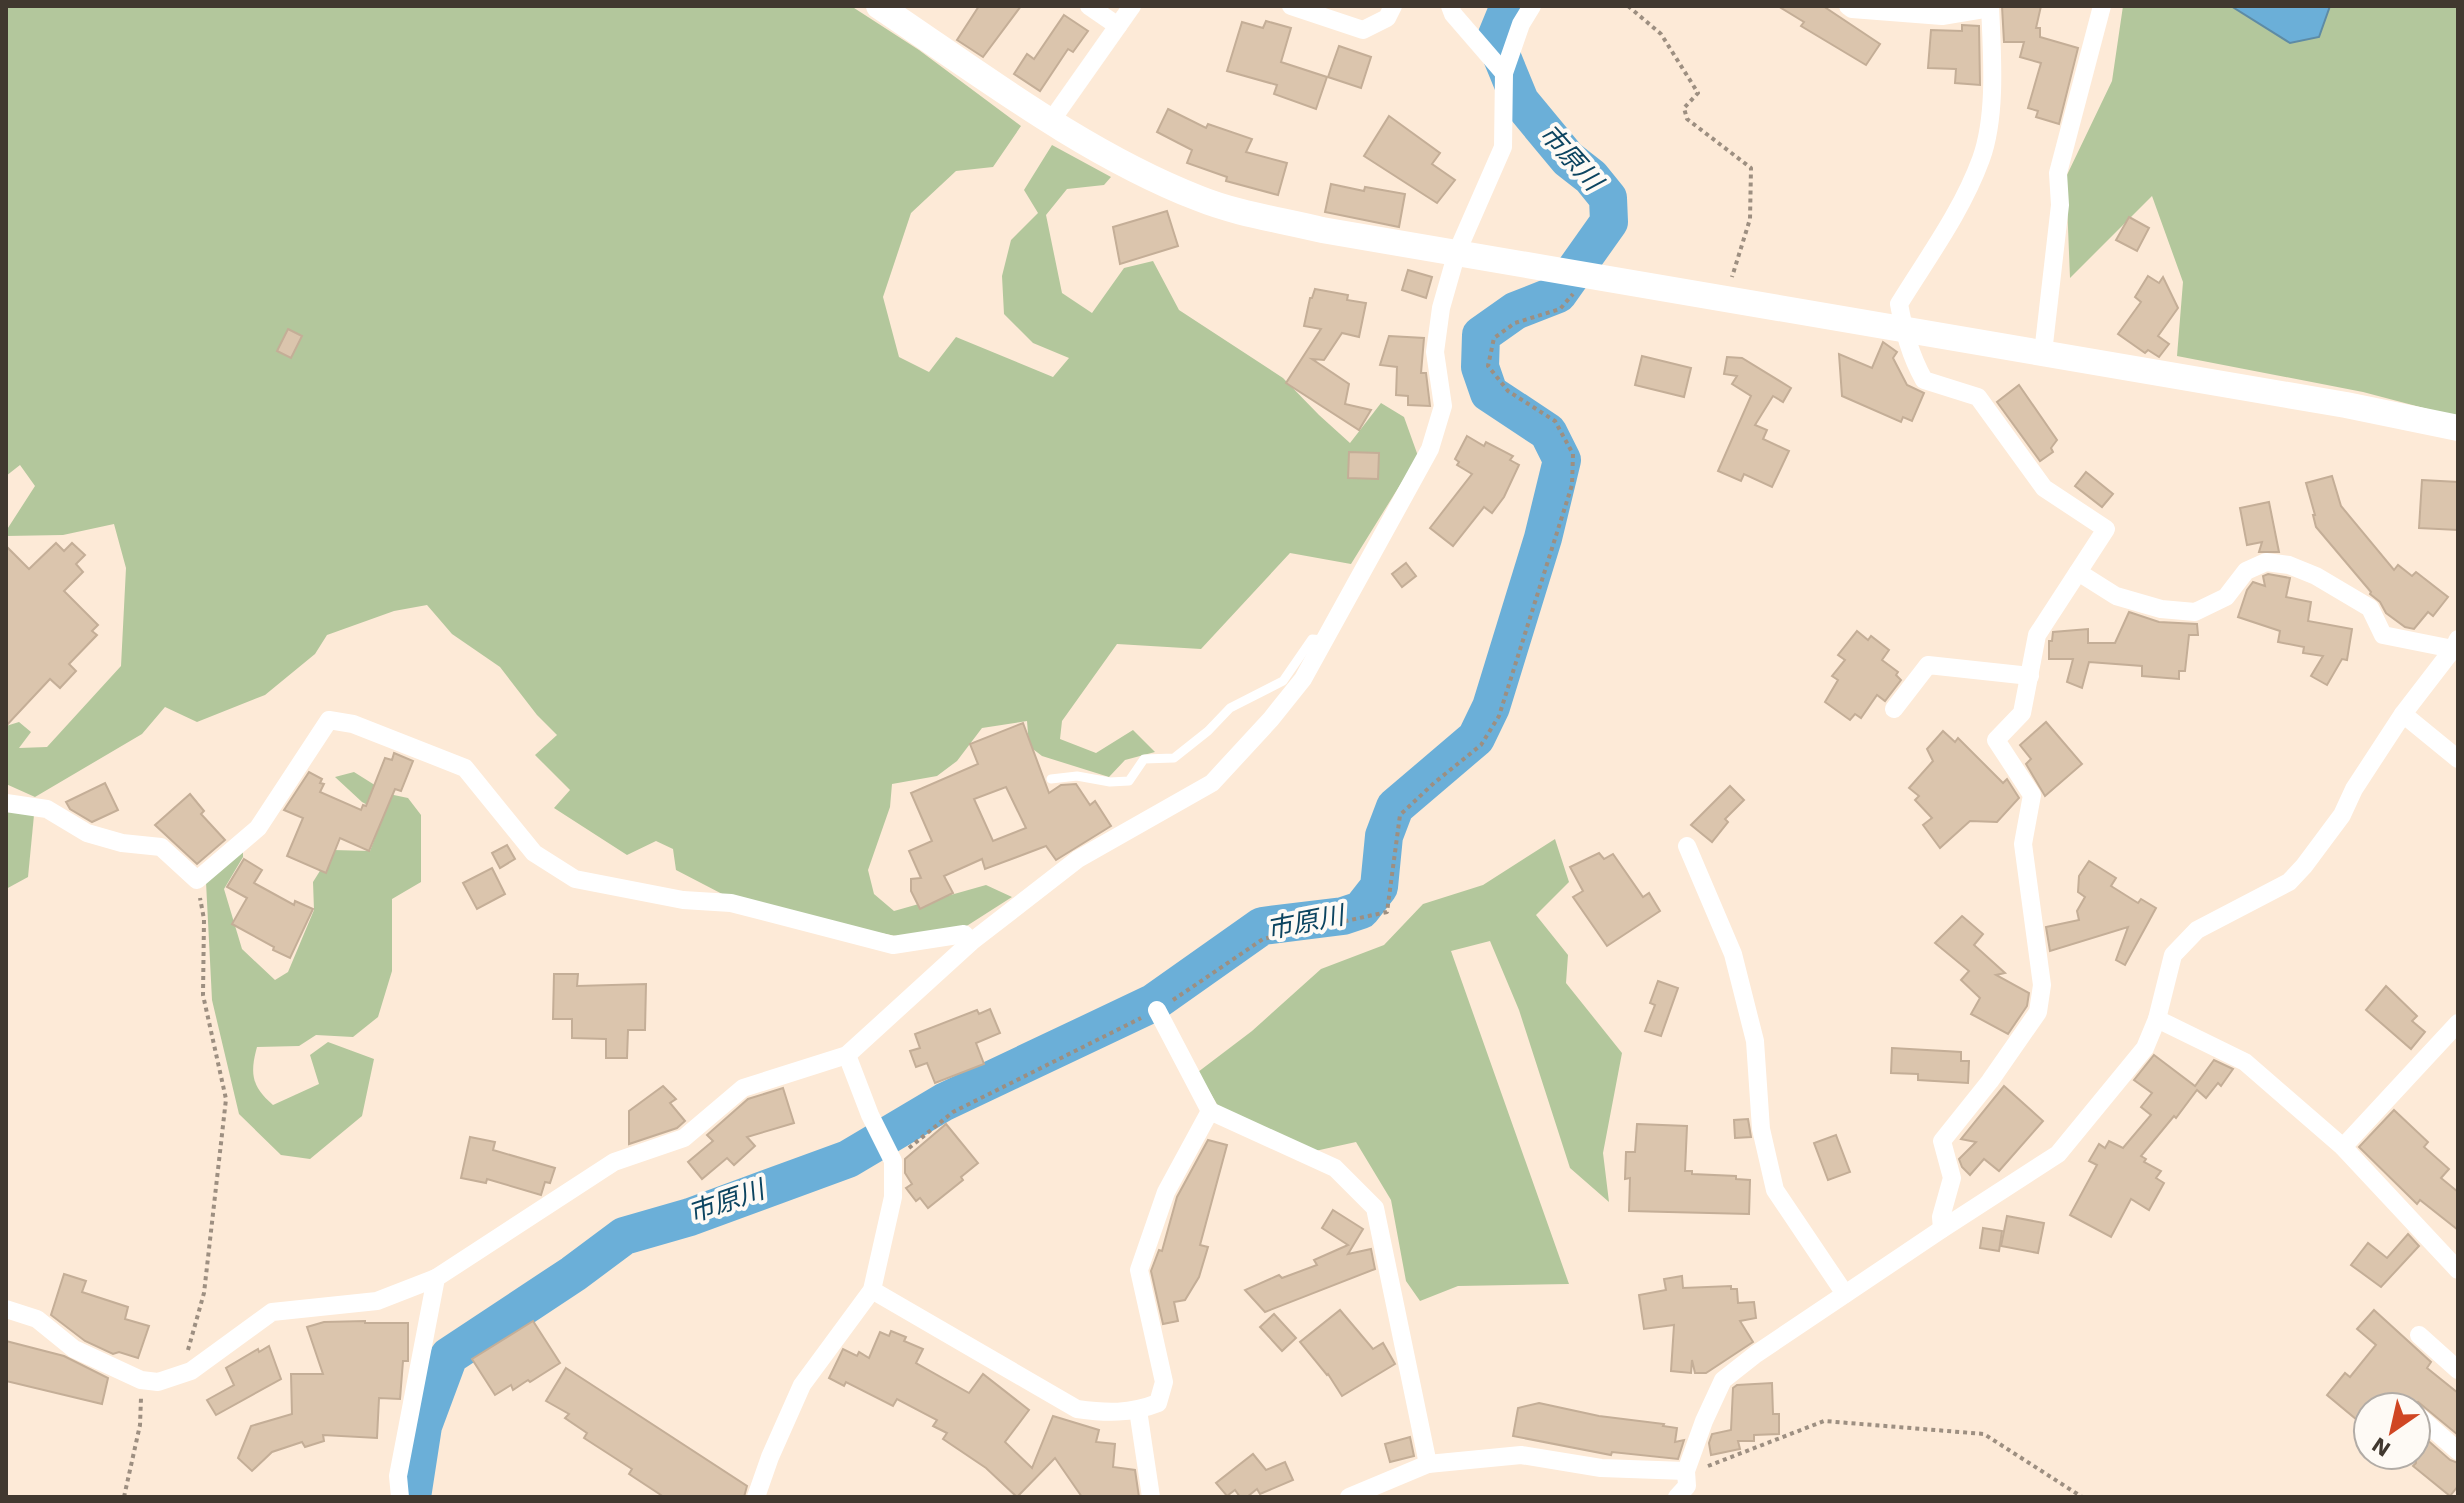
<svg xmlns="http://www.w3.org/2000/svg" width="2464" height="1503" font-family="'Work Sans','Noto Sans JP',sans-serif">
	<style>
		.green { fill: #b3c79c }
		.water { fill: #6bafd8; stroke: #5e8ba5; stroke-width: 2 }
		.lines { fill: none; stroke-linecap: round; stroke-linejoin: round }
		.river { stroke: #6bafd8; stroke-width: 38 }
		.building { fill: #dbc5ad; stroke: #c4ae97; stroke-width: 2; fill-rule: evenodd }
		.path { stroke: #9d8f81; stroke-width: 4; stroke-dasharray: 4 4; stroke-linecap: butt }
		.lane { stroke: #fff; stroke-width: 9 }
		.street { stroke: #fff; stroke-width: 18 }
		.secondary { stroke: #fff; stroke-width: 26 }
		.labels { text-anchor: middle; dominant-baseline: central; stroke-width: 8; stroke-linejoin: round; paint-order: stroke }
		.water-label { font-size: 26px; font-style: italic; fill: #0c4460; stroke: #fefaf5 }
	</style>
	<rect width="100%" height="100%" fill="#fdead7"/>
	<g class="green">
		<polygon points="6,6 851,6 919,50 1021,126 993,167 956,171 911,213 883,297 899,357 929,372 956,337 1053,377 1069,358 1033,343 1004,314 1002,276 1011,240 1038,213 1024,190 1052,145 1111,177 1104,185 1067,189 1046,215 1062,293 1092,313 1124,268 1153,261 1179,310 1283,378 1319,415 1350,443 1381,403 1404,417 1418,456 1351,564 1290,553 1201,649 1117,644 1062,721 1060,739 1096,753 1133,730 1155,752 1125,760 1109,777 1042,756 1029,746 1027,721 982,728 957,761 937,776 892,784 890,807 868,870 874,894 894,911 986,885 1012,897 951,936 896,936 807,919 728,897 676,870 673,849 656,841 627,855 554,808 570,790 535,755 557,735 537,715 500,667 452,634 427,605 394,611 327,635 315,654 265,695 197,722 165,707 142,734 35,797 6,784 6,726 19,722 31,732 19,748 47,747 121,666 126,568 114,524 63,535 6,536 6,531 35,486 20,465 6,476"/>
		<polygon points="2123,6 2231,6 2290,43 2319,37 2330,6 2458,6 2458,417 2363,392 2177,356 2183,282 2152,196 2070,278 2066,177 2112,81"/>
		<path d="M354,772L389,794L408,798L421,815V882L392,899V971L378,1017L353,1037L316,1035L299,1046L257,1047C250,1073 251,1086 273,1105L319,1084L310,1055L328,1042L374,1059L362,1116L310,1159L281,1155L239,1114L212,1000L206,882L243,850V857L224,889L242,949L275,980L288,972L314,910L313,882L333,850L370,851L384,814L362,802L335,777Z"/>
		<polygon points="6,809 34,815 28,877 6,889"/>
		<polygon points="1555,839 1569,882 1536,915 1568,955 1566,983 1622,1053 1603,1153 1609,1202 1570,1168 1519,1010 1490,941 1451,951 1569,1284 1458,1286 1420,1301 1406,1281 1391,1200 1356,1142 1315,1151 1221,1111 1198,1072 1252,1031 1321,969 1384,945 1423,904 1483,885"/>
	</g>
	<polygon class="water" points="2231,6 2330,6 2319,37 2290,43"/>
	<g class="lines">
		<polyline class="river" points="412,1497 423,1426 449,1356 573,1274 624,1236 690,1217 848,1159 944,1102 1153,1003 1262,926 1343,916 1361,910 1379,887 1384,836 1395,807 1476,738 1491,707 1543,538 1562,460 1548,432 1489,393 1480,367 1481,335 1515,311 1558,294 1609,222 1608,198 1591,177 1568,159 1520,101 1495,40 1509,6"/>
	</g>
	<g class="building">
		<polygon points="979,6 1021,6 983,57 957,40"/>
		<polygon points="1778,6 1823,6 1880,44 1866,65 1801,26 1804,22"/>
		<polygon points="2002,6 2041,6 2036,28 2040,28 2040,37 2078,48 2059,124 2036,117 2038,111 2028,108 2041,63 2020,57 2024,42 2004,42"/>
		<polygon points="1064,15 1088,31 1073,52 1068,49 1040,91 1014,74 1027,54 1034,59"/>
		<polygon points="1266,21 1291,28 1281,62 1327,77 1316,109 1274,94 1277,85 1227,71 1242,22 1263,28"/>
		<polygon points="1962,25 1979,26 1980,85 1955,83 1956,69 1928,68 1931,30 1962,31"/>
		<polygon points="1339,46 1371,57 1361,88 1328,77"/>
		<polygon points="1168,109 1206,128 1208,124 1252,139 1246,152 1287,163 1278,195 1226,181 1227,177 1187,163 1192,150 1157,132"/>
		<polygon points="1389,116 1440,153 1432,164 1455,180 1437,203 1364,156"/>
		<polygon points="1331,184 1364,191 1365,187 1405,194 1399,227 1325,212"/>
		<polygon points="1167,211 1178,246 1120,264 1113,227"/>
		<polygon points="2129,217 2149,228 2137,251 2116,240"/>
		<polygon points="1408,270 1432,277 1426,298 1402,290"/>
		<polygon points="2148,276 2159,283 2163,277 2178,308 2158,336 2169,344 2159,357 2148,350 2145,353 2118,334 2141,302 2135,297"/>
		<polygon points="1315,289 1348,295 1347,300 1366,303 1359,337 1342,333 1324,360 1312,359 1349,384 1345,404 1371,410 1359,430 1286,383 1321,329 1304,326 1310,298 1312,298"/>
		<polygon points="288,329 302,336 291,358 277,351"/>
		<polygon points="1389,336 1424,338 1421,373 1426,373 1430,406 1408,405 1408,396 1396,395 1397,367 1380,365"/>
		<polygon points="1883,342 1897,352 1893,358 1907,385 1924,393 1912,421 1903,417 1901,422 1842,396 1839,354 1872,368"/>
		<polygon points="1642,356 1691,368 1684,397 1635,385"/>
		<polygon points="1727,357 1742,358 1791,388 1783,402 1773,396 1755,425 1767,430 1763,439 1789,451 1772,487 1744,474 1741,481 1718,471 1751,396 1732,384 1737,376 1724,374"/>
		<polygon points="2019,385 2057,440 2051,448 2053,452 2040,461 1997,402"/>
		<polygon points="1467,436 1484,446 1486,442 1513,456 1510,460 1519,465 1504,497 1492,513 1484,507 1453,546 1430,528 1472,474 1457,465 1459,462 1455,459"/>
		<polygon points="1349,452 1379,453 1378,479 1348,478"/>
		<polygon points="2086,472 2113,494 2102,507 2075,486"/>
		<polygon points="2332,476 2341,506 2394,570 2398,565 2412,576 2416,572 2448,597 2433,616 2428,612 2414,629 2405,627 2386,613 2380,602 2370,594 2371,592 2316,527 2313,515 2315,515 2306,483"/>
		<polygon points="2422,480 2458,482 2458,530 2419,528"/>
		<polygon points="2269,502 2279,552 2259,552 2262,542 2247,545 2240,508"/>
		<polygon points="56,543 64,551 72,543 85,555 76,564 83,572 64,591 98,625 92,631 97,635 69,664 76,671 60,688 50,679 6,726 6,546 29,569"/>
		<polygon points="1406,563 1416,576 1402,587 1392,574"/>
		<polygon points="2268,574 2290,578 2286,597 2311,602 2308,621 2352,629 2347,660 2342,659 2327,685 2311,676 2323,656 2303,653 2304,647 2278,642 2280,631 2238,617 2247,590 2253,582 2265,586 2263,576"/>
		<polygon points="2129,612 2159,622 2197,624 2198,635 2189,635 2185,671 2179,671 2179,679 2142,676 2142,666 2089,662 2082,688 2067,682 2073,659 2049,659 2049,641 2052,641 2053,632 2088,629 2088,643 2115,643"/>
		<polygon points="1857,631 1868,640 1871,636 1889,650 1882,660 1898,672 1896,675 1901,680 1885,701 1877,695 1861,718 1855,714 1850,720 1825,702 1838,680 1832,676 1845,660 1838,655"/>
		<polygon points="2046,722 2082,764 2045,796 2026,764 2031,759 2020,745"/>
		<path d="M1023,723L1049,793L1061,785L1076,784L1090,805L1095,801L1111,826L1056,860L1046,846L985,869L982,859L944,876L953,893L920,909L911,891V879L921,878L909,851L932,841L911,793L978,764L970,744ZM1006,787L1026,828L993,841L974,799Z"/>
		<polygon points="1943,731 1955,742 1958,738 2003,783 2007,779 2019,798 1997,822 1970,821 1940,848 1923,825 1932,818 1915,800 1919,796 1909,788 1933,761 1927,749"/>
		<polygon points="394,753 413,761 401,791 395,789 369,851 340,838 326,873 287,856 303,818 284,810 309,772 322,779 320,783 324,784 320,792 361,810 363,805 366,806 385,758 392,760"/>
		<polygon points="105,783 118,810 92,822 70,809 66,802"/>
		<polygon points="1730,786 1744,800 1725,819 1728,822 1712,842 1691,825"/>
		<polygon points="190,794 204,811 201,814 225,840 197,864 155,825"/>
		<polygon points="507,845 515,859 500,868 492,853"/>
		<polygon points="1599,853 1604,859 1613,854 1643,897 1649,893 1660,911 1607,946 1573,897 1583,891 1570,867"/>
		<polygon points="244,859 262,870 254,883 294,905 295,901 313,909 290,958 273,950 274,947 232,924 247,898 227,887"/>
		<polygon points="2089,861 2116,878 2111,886 2138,903 2141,899 2156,908 2125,965 2116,960 2128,927 2050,951 2046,927 2079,920 2077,911 2085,897 2078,892 2079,876"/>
		<polygon points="492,868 505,894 477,909 463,883"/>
		<polygon points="1962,916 1983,934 1974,945 2005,973 1996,975 2029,993 2027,1006 2008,1034 1971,1014 1980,998 1961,980 1969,971 1935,943"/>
		<polygon points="554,974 578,974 577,986 646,984 645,1030 628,1030 627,1058 606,1058 606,1039 572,1038 572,1019 553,1019"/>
		<polygon points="1658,981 1678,988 1661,1036 1645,1031 1655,1005 1650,1003"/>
		<polygon points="2386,986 2417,1016 2412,1021 2425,1032 2411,1049 2366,1010"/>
		<polygon points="990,1009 1000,1033 976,1043 984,1064 935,1083 927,1063 916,1067 910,1051 920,1048 915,1034 977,1010 979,1014"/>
		<polygon points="1892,1048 1961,1052 1961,1061 1969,1061 1968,1083 1918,1080 1918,1074 1891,1073"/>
		<polygon points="2154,1055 2195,1086 2214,1060 2233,1069 2221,1086 2218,1083 2206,1098 2197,1090 2176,1118 2174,1116 2141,1156 2146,1159 2144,1162 2161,1171 2156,1178 2164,1183 2149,1210 2131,1199 2111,1237 2070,1215 2097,1165 2089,1161 2099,1144 2105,1148 2109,1141 2123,1148 2151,1115 2141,1107 2152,1093 2134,1080"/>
		<polygon points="663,1086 676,1099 670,1103 685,1121 677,1128 629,1144 629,1111"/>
		<polygon points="2004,1086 2043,1121 1999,1171 1984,1159 1970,1175 1962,1167 1959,1159 1976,1142 1961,1139"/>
		<polygon points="783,1088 794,1123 747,1137 755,1146 734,1165 727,1158 702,1179 688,1162 713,1141 707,1135 748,1099"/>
		<polygon points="2394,1110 2428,1142 2424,1147 2449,1169 2441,1178 2458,1192 2458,1230 2420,1200 2417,1204 2359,1147"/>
		<polygon points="1748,1119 1751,1137 1735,1138 1734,1120"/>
		<polygon points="946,1124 978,1163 961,1177 963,1180 928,1208 920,1198 916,1201 906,1188 912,1184 905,1173 905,1159"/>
		<polygon points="1637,1124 1687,1126 1685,1171 1692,1171 1692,1174 1736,1176 1736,1179 1750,1180 1749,1214 1629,1211 1630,1178 1625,1179 1626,1152 1635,1152"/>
		<polygon points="1836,1135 1850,1172 1828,1180 1814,1143"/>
		<polygon points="470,1137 495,1142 493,1150 555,1168 550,1183 545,1182 541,1195 487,1179 486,1183 461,1178"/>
		<polygon points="1208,1140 1227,1145 1200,1245 1208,1247 1199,1277 1185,1300 1174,1302 1178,1321 1163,1324 1151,1271 1159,1250 1162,1251 1177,1197"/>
		<polygon points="1333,1210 1363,1229 1348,1254 1371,1249 1375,1269 1265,1312 1245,1290 1279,1275 1282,1278 1317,1265 1314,1260 1348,1245 1322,1228"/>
		<polygon points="2007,1216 2044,1223 2038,1253 2001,1246"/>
		<polygon points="1983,1228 2002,1231 1999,1251 1980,1248"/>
		<polygon points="2408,1234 2419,1246 2381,1287 2351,1265 2368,1243 2387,1258"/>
		<polygon points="64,1274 86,1281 82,1292 128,1307 125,1319 149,1326 138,1358 119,1352 113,1354 85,1341 51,1315"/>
		<polygon points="1682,1276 1683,1288 1731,1286 1731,1289 1737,1289 1738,1303 1754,1302 1756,1318 1740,1321 1753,1342 1706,1373 1695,1373 1692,1360 1691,1373 1671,1371 1674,1325 1644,1329 1639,1295 1666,1290 1664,1279"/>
		<polygon points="1340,1310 1373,1349 1383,1343 1395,1364 1342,1396 1328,1374 1327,1375 1300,1342"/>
		<polygon points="2374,1310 2431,1362 2427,1368 2458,1393 2458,1435 2418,1402 2406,1407 2368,1407 2368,1429 2327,1395 2345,1373 2350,1377 2376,1345 2357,1329"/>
		<polygon points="1274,1314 1296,1338 1282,1351 1260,1327"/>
		<polygon points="365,1321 365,1323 408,1323 408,1361 403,1361 400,1399 379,1398 377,1438 323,1435 324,1441 305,1447 302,1442 272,1452 252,1471 238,1458 251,1426 292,1414 291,1374 323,1374 307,1327 324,1322"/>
		<polygon points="533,1321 560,1363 530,1382 528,1380 513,1390 511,1385 495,1395 472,1359"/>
		<polygon points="891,1331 906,1337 904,1341 923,1349 916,1363 969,1393 983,1374 1029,1410 1005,1442 1032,1468 1053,1416 1099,1430 1096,1442 1115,1444 1113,1467 1135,1470 1139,1497 1082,1497 1055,1458 1017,1497 986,1468 943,1439 947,1433 933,1426 937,1420 897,1399 893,1406 846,1382 844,1386 829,1378 843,1349 857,1356 859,1352 869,1358 880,1332 889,1336"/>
		<polygon points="6,1341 64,1356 108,1378 102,1404 6,1381"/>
		<polygon points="269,1346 281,1379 216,1415 207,1400 234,1385 226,1368 258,1349 259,1352"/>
		<polygon points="566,1368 747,1486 744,1497 664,1497 629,1474 632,1469 584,1438 587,1433 565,1418 569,1414 546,1401"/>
		<polygon points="1772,1383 1773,1414 1779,1414 1779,1434 1754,1435 1754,1441 1738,1441 1740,1449 1711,1455 1709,1443 1712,1434 1731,1430 1733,1388 1737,1385"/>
		<polygon points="1539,1403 1599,1416 1664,1424 1663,1426 1677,1428 1675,1442 1684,1440 1678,1459 1612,1452 1611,1455 1513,1436 1518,1408"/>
		<polygon points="2416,1430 2450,1460 2458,1463 2458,1486 2450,1496 2413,1466 2416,1463"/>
		<polygon points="1410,1437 1414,1456 1390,1462 1385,1444"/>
		<polygon points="1253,1454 1266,1470 1285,1462 1293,1480 1260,1494 1257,1489 1247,1497 1240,1497 1235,1490 1227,1496 1216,1483"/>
	</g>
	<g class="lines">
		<g class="path">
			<polyline points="1628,6 1661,34 1698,93 1684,108 1687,119 1751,168 1750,219 1732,277"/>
			<polyline points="1173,1000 1263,939 1387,912 1400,815 1434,783 1481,745 1499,716 1572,485 1573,454 1555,421 1508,391 1488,366 1494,338 1515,323 1560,309 1573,294"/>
			<polyline points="909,1148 953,1112 1141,1018"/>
			<polyline points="188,1350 204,1293 226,1099 203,995 204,919 200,898"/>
			<polyline points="1708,1466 1824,1421 1984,1434 2082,1497"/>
			<polyline points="124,1497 140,1425 141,1398"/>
		</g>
		<polyline class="lane" points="1051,779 1077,776 1110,782 1129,781 1144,759 1174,758 1208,731 1230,708 1283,681 1312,639 1324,640"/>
		<g class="street">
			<polyline points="1089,6 1118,26"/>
			<polyline points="1291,6 1363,30 1387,18 1393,6"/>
			<polyline points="1450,6 1453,14 1504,73"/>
			<polyline points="1848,6 1852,9 1942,16 1990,8"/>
			<polyline points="1051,121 1132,6"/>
			<polyline points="2043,353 2060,205 2058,173 2102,6"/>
			<polyline points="2078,572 2116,596 2161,609 2195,612 2226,597 2246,571 2266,562 2289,565 2316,576 2370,608 2383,635 2453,649"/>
			<polyline points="1894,709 1928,665 2030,676"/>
			<polyline points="2403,714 2458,759"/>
			<polyline points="6,803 47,809 87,833 122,843 161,847 197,880 258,828 329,720 353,724 465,768 534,853 575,879 683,900 731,903 893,945 964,934 971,942"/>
			<polyline points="1687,846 1733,954 1755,1041 1761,1129 1775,1190 1845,1294"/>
			<polyline points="1157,1010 1210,1111 1335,1168 1375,1208 1428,1464"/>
			<polyline points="2157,1019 2245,1062 2343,1147 2458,1270"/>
			<polyline points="2343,1147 2458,1023"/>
			<path d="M1942,1229L1941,1217L1952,1178L1942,1141L1990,1081L2038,1012L2042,985L2023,844L2032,795L1996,740L2022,713L2037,635L2106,529L2044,488L1978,397L1924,380C1910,355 1904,331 1899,304C1928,257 1962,211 1981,159C1997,115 1992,53 1990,6"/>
			<path d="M872,1290L1077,1409C1106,1413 1130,1414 1158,1403L1164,1382L1139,1270L1166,1192L1210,1111"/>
			<polyline points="6,1309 37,1319 74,1349 141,1380 158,1382 191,1371 272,1312 377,1301 436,1278"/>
			<polyline points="2419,1335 2458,1370"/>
			<polyline points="1138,1410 1151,1497"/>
			<polyline points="2416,1414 2458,1451"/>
			<polyline points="400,1497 398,1476 436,1278 614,1162 684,1138 743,1088 847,1055 971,942 1078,859 1212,783 1271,719 1303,679 1430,449 1443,406 1435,352 1441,308 1457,252 1503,147 1504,73 1521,24 1532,6"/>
			<polyline points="756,1497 770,1457 802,1385 872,1290 893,1197 893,1161 870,1115 847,1055"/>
			<polyline points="1349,1497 1428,1464 1521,1455 1601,1468 1686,1471"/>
			<polyline points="1677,1497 1687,1486 1686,1471 1704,1421 1723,1380 1756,1354 1942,1229 2058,1154 2145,1048 2157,1019 2173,955 2197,930 2289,882 2304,866 2342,815 2354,789 2403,714 2453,649 2458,639"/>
		</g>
		<path class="secondary" d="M879,6C979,73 1085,154 1198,198C1237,214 1282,220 1322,230L2346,405L2458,428"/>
	</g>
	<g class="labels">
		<g class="water-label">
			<text transform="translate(1571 157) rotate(48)">市原川</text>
			<text transform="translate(1305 922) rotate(-11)">市原川</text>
			<text transform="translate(726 1201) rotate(-19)">市原川</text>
		</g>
	</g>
	<rect width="2464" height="1503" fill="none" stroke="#41382f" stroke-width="16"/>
	<g transform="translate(2392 1431) rotate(214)"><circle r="38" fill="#fefaf5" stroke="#b2aca6" stroke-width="2"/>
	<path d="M0-6L14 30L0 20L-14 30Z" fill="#d04623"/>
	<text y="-12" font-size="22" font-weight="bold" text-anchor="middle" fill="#41382f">N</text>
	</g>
</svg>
